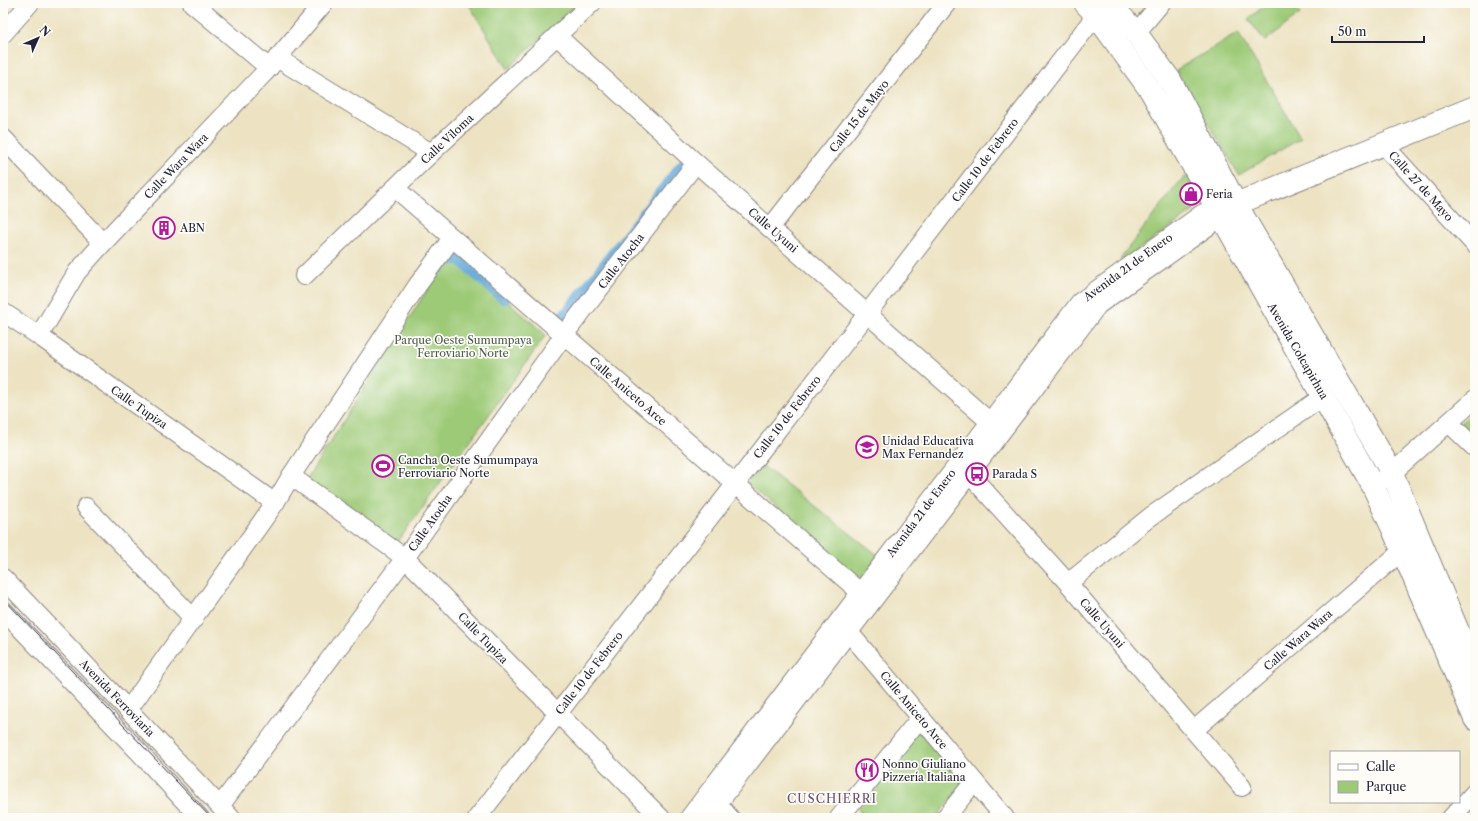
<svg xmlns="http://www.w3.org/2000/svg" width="1478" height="821" font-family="'Libre Caslon Text',serif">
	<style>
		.green { fill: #9dca77; stroke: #607659 }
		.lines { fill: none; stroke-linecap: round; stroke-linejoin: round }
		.canal { stroke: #64a7d8; stroke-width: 13 }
		.minor-casing { stroke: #88827f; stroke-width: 20 }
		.major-casing { stroke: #88827f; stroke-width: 24 }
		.minor { stroke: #fff; stroke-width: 18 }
		.major { stroke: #fff; stroke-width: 22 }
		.tram { stroke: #22223b; stroke-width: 1 }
		.labels { text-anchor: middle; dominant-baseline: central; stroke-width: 3.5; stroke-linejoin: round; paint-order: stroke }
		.street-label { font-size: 11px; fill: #22223b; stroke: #fdfcf7 }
		.poi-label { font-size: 11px; fill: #22223b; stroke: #fdfcf7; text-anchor: start }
		.park-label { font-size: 11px; fill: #4d5d50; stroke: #fdfcf7 }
		.neighbourhood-label { font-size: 12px; letter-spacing: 1px; fill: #6c5172; stroke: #fdfcf7 }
	</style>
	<rect width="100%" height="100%" fill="#fdfcf7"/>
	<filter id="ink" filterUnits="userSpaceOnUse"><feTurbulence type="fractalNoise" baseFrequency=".025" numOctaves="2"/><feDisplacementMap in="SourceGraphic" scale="8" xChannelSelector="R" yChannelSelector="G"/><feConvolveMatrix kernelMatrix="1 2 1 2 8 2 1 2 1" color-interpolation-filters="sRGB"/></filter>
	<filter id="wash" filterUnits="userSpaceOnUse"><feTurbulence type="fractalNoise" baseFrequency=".012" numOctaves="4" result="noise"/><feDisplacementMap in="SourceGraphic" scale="16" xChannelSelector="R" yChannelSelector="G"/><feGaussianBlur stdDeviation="0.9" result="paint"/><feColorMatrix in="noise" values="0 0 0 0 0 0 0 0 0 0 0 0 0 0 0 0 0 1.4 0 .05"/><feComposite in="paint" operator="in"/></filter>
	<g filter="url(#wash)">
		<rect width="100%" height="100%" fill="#ede3c3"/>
		<g class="green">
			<polygon points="468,3 575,3 576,5 508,69"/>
			<polygon points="1268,3 1291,3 1300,14 1265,41 1248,19"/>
			<polygon points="1238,33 1301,138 1239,175 1176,70"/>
			<polygon points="1185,177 1190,178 1199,198 1199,207 1121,262 1121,257 1182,179"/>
			<polygon points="459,258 546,335 397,543 306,480 447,259"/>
			<polygon points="1475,410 1475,442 1460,426 1462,422"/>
			<polygon points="763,466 879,556 860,580 747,483 750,479"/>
			<polygon points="917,731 922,734 962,782 961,788 935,818 868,818 859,811 859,807"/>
		</g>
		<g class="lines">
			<g class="canal">
				<polyline points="434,271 447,259 459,258 504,298"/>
				<path d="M543,312C554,322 561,320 570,310L683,165"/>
			</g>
		</g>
	</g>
	<g filter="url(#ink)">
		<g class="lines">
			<g class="minor-casing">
				<g id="minor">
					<polyline points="192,3 269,68"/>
					<polyline points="1136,33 1161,3"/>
					<polyline points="3,34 30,3"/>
					<polyline points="557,36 696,163 990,422"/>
					<polyline points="277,58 431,153"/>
					<polyline points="3,138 103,243"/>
					<polyline points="1383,144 1475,245"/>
					<polyline points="395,188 861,593"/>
					<polyline points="770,228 947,3"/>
					<polyline points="304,276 431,153 592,3"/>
					<polyline points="3,312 39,336 275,503"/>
					<polyline points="39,336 77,272 103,243 269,68 324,3"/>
					<polyline points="1449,423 1475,448"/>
					<polyline points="962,466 1068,583 1242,787"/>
					<polyline points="291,476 405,558 661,818"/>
					<polyline points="1380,481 1392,473 1475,399"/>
					<polyline points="86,507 194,619"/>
					<polyline points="3,578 231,818"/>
					<polyline points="1068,583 1150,517 1324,396"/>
					<polyline points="3,610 139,752 200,818"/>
					<polyline points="842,624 1005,818"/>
					<polyline points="128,710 275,503 291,476 417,286 452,238"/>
					<polyline points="1194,730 1402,551"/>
					<polyline points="718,804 730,818"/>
					<polyline points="220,806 405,558 564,335 696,163"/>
					<polyline points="477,818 867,314 1096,15"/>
					<polyline points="689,818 990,422 1080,302 1203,213 1219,214"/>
					<polyline points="707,818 1098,305 1210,225 1219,214"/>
					<polyline points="839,818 921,717"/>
					<polyline points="945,818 974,782"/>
					<polyline points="1451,818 1475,792"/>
				</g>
			</g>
			<g class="major-casing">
				<g id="major">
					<polyline points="1085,3 1096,15 1151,91 1373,486 1392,527 1475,719"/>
					<polyline points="1110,3 1136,33 1170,80 1236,204 1392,473 1475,672"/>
					<polyline points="1223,211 1236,204 1475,107"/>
				</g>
			</g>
			<use href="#minor" class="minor"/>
			<use href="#major" class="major"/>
			<polyline class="tram" points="3,598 211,818"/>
		</g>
	</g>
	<defs>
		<g id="shop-ring" transform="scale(1.15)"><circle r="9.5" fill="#fdfcf7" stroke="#b5179e" stroke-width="1.5"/><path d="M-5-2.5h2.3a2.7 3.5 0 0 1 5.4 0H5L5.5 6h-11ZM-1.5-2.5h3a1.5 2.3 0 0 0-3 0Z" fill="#b5179e"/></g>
		<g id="building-ring" transform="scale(1.15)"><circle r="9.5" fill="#fdfcf7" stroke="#b5179e" stroke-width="1.5"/><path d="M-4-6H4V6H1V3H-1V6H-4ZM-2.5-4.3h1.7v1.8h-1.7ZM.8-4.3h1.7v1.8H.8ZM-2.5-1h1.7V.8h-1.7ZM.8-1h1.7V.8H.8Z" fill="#b5179e"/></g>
		<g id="school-ring" transform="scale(1.15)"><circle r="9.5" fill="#fdfcf7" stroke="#b5179e" stroke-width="1.5"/><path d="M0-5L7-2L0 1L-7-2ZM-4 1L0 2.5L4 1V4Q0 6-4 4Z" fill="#b5179e"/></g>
		<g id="stadium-ring" transform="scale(1.15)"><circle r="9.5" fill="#fdfcf7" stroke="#b5179e" stroke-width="1.5"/><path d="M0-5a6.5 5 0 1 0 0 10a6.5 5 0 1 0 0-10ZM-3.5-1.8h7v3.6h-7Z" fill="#b5179e"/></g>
		<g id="bus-ring" transform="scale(1.15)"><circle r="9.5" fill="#fdfcf7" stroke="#b5179e" stroke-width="1.5"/><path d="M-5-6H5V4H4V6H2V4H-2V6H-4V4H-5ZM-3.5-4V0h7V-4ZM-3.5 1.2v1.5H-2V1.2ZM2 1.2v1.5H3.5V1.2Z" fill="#b5179e"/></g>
		<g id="restaurant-ring" transform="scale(1.15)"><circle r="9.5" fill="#fdfcf7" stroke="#b5179e" stroke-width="1.5"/><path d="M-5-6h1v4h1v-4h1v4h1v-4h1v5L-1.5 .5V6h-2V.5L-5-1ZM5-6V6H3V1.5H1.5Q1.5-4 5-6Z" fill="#b5179e"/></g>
	</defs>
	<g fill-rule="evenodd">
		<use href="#shop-ring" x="1191" y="194"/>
		<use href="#building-ring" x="164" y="228"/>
		<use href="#school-ring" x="867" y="447"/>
		<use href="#stadium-ring" x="383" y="466"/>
		<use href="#bus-ring" x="977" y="474"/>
		<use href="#restaurant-ring" x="867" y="770"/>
	</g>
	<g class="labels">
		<g class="street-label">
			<text transform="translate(859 116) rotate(-52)">Calle 15 de Mayo</text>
			<text transform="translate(447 139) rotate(-43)">Calle Viloma</text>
			<text transform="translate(985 160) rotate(-53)">Calle 10 de Febrero</text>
			<text transform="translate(176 166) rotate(-46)">Calle Wara Wara</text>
			<text transform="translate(1421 186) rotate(48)">Calle 27 de Mayo</text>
			<text transform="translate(773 230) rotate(41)">Calle Uyuni</text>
			<text transform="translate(621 261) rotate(-52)">Calle Atocha</text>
			<text transform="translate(1128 267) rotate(-36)">Avenida 21 de Enero</text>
			<text transform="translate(1298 351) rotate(60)">Avenida Colcapirhua</text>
			<text transform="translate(628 391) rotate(41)">Calle Aniceto Arce</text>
			<text transform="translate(139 407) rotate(35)">Calle Tupiza</text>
			<text transform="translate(787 417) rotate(-52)">Calle 10 de Febrero</text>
			<text transform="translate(921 513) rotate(-53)">Avenida 21 de Enero</text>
			<text transform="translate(430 523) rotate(-55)">Calle Atocha</text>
			<text transform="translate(1102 623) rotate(49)">Calle Uyuni</text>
			<text transform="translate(483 638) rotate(46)">Calle Tupiza</text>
			<text transform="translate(1298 640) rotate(-41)">Calle Wara Wara</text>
			<text transform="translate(589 673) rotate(-52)">Calle 10 de Febrero</text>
			<text transform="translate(117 698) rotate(46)">Avenida Ferroviaria</text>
			<text transform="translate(914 710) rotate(50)">Calle Aniceto Arce</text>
		</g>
		<g class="poi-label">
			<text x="1206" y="194">Feria</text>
			<text x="180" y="228">ABN</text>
			<text x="882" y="441">Unidad Educativa<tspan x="882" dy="13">Max Fernandez</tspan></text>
			<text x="398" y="460">Cancha Oeste Sumumpaya<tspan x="398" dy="13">Ferroviario Norte</tspan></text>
			<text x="992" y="474">Parada S</text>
			<text x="882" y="764">Nonno Giuliano<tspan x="882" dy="13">Pizzería Italiana</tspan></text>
		</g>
		<g class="park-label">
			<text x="463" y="340">Parque Oeste Sumumpaya<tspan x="463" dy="13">Ferroviario Norte</tspan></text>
		</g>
		<g class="neighbourhood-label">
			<text x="832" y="798">CUSCHIERRI</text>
		</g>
	</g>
	<rect width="1478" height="821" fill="none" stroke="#fdfcf7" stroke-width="16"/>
	<rect x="1330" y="751" width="130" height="52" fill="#fdfcf7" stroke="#a5a5ac"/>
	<rect x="1338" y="764" width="20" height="6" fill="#ffffff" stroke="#a5a5ac"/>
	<text x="1366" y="771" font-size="12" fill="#22223b">Calle</text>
	<rect x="1338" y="781" width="20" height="12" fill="#9dca77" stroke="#a5a5ac"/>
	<text x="1366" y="791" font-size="12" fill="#22223b">Parque</text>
	<g transform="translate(38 38) rotate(45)" stroke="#fdfcf7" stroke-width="3" paint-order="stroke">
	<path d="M0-3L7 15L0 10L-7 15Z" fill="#22223b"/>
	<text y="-6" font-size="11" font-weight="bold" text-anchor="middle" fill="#22223b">N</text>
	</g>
	<path d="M1332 36v6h92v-6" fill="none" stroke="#22223b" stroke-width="2"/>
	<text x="1338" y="36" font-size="12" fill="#22223b" stroke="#fdfcf7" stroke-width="3" paint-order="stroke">50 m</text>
</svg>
